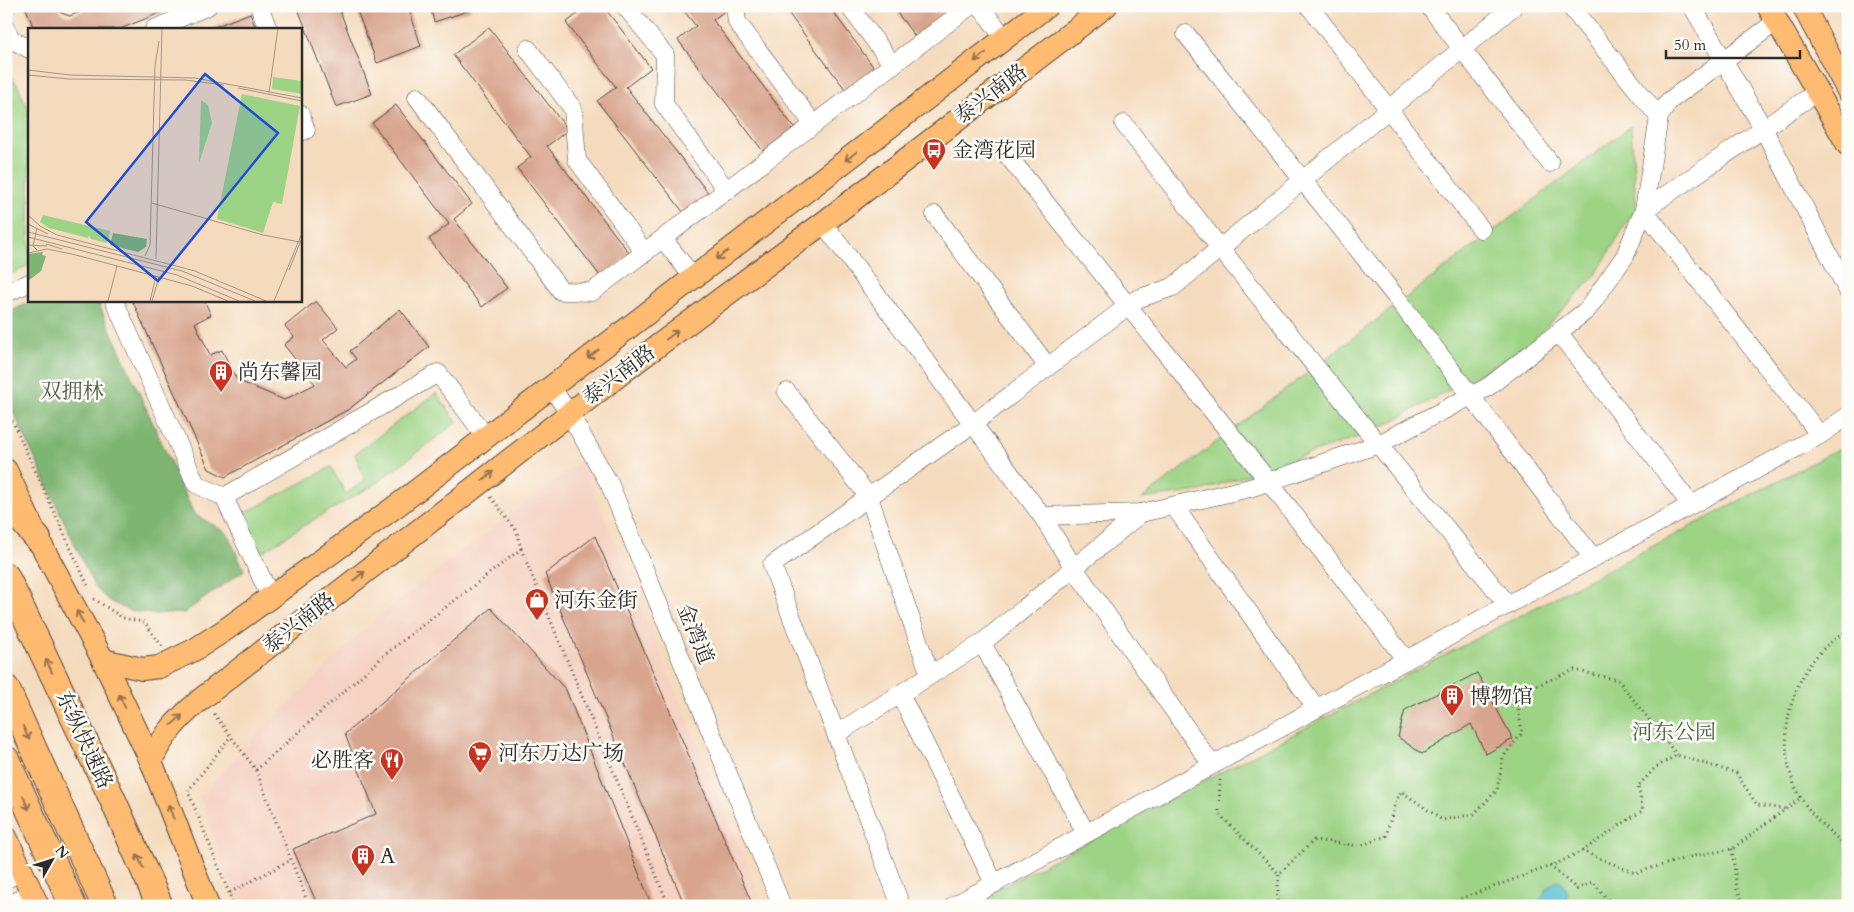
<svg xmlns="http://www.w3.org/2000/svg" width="1854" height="912" font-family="Cardo,'Noto Serif SC',serif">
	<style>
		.built { fill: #f5d2c2 }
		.green { fill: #9dd385; stroke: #647f58 }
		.forest { fill: #7eb572; stroke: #54704e }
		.water { fill: #55bfd0; stroke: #40757e }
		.building { fill: #d8a48d }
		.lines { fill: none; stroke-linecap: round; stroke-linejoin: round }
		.minor-casing { stroke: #494541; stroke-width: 19 }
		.major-casing { stroke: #494541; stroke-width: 24 }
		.highway-casing { stroke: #494541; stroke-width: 28 }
		.path { stroke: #494541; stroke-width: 3; stroke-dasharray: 1 4; stroke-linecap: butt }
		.minor { stroke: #fff; stroke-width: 18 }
		.major { stroke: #ffbb71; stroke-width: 22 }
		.highway { stroke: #ffbb71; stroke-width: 26 }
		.oneway { stroke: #95734e }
		.labels { text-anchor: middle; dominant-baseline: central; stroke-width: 5; stroke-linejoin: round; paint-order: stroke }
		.street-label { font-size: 21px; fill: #2b2b2b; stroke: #fdfcf7 }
		.poi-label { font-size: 21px; fill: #2b2b2b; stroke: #fdfcf7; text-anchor: start }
		.park-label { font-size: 21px; fill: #4d5d46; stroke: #fdfcf7 }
		.inset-road { fill: none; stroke: #a49583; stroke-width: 1 }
		.view { fill: #1d4ed8; fill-opacity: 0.15; stroke: #1d4ed8; stroke-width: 2.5 }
		.inset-edge { fill: none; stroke: #2b2b2b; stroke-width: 2.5 }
	</style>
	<rect width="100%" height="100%" fill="#fdfcf7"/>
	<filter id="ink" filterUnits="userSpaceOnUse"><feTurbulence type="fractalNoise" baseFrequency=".02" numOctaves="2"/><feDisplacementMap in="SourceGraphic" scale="10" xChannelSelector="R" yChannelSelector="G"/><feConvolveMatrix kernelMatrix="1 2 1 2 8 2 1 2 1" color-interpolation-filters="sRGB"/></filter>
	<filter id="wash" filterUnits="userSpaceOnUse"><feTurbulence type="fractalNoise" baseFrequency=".0096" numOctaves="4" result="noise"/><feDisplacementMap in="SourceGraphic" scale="20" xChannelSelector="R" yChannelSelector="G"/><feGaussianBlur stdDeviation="1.12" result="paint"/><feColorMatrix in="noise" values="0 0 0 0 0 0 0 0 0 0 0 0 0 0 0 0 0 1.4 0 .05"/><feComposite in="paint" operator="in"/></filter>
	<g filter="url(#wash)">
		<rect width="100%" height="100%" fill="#f5dbbe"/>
		<polygon class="built" points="581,461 764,906 240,906 227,876 200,797 263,728 362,632 429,576"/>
		<g class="green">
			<polygon points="6,71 17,84 29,111 29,265 6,277"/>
			<polygon points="1631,126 1636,207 1595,276 1525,348 1373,432 1200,491 1142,499"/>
			<polygon points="436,393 457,422 375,484 293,532 258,555 243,514 331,467 346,494 365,480 355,454"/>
			<polygon points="1848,444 1848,906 965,906"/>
		</g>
		<polygon class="forest" points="36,300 97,300 194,514 227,533 244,570 184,613 153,614 130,611 109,601 94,586 6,396 6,313"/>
		<path class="water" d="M1558,880C1569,889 1569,893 1564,906H1537L1547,888Z"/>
		<g id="blocks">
			<g class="building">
				<polygon points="25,6 58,6 61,13 70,16 94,6 177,6 120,29 34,29"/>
				<polygon points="297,6 338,6 372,94 336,107"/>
				<polygon points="355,6 408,6 421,46 377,63"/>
				<polygon points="430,6 470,6 471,10 434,22"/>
				<polygon points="587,6 603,6 651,68 626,87 709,194 684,213 597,101 616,87 566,23"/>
				<polygon points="680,6 731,6 713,20 797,131 766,155 678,40 696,26"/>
				<polygon points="783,6 829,6 877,72 848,93"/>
				<polygon points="892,6 945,6 951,13 917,39"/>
				<polygon points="250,13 256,29 215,29 214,27"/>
				<polygon points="489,27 568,130 547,146 630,254 601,277 517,168 531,157 453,55"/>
				<polygon points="396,105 472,204 454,219 507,288 482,307 429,239 449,224 372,123"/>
				<polygon points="132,300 204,300 211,315 195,323 210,355 222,350 237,380 284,400 315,384 284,345 294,337 285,326 316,301 338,328 323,340 346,367 356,359 350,351 400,309 429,347 349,409 225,477 209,469"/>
				<polygon points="595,536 753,906 685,906 545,574"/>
				<polygon points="491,608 566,690 652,906 318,906 293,849 376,814 345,734"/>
				<polygon points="1477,673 1513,739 1486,754 1471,724 1422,754 1398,737 1405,710"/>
			</g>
		</g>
	</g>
	<g filter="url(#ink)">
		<use href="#blocks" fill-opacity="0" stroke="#494541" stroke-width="1"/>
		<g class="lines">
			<g class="minor-casing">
				<g id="minor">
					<polyline points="259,6 268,29"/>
					<polyline points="625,6 665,55 664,104 727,191"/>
					<polyline points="735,6 737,22 814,125"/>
					<polyline points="849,6 893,65"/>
					<polyline points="980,6 1005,39"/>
					<polyline points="1309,6 1481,229"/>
					<polyline points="1429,6 1550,163"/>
					<polyline points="1570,6 1659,117"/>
					<polyline points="1692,6 1763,128 1848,291"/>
					<polyline points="6,29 11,39 29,49"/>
					<polyline points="154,29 208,6"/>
					<polyline points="1186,34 1396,297 1593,558"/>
					<polyline points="528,49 573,109 577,160 645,253"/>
					<polyline points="417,97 561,291 592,292 970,6"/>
					<polyline points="300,114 306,130 300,132"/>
					<polyline points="1124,124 1220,248 1508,605"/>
					<polyline points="1008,156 1269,482 1406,660"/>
					<polyline points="935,215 1048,367"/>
					<polyline points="823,223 1042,516 1141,513 1250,488 1379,444 1488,387 1587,310 1625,256 1644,210 1659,117 1669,101 1777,21"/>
					<polyline points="663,239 693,277"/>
					<polyline points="6,293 29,283"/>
					<polyline points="114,300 196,484 224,497 438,373 486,437"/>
					<polyline points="1559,333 1691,505"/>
					<polyline points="551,387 569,413 610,485 782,906"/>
					<polyline points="787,392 869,497 930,675"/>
					<polyline points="1820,435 1848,416"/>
					<polyline points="224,497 270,596"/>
					<polyline points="1174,506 1316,708"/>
					<polyline points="1042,516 1074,568 1212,765"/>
					<polyline points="982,643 1086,833"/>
					<polyline points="900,694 994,883"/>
					<polyline points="836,734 982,643 1141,513"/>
					<polyline points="6,879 22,872"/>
					<polyline points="7,906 32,893"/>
					<polyline points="901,906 772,565 974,423 1137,299 1173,287 1514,6"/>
					<polyline points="953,906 1820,435 1644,210 1817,92"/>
				</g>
			</g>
			<g class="major-casing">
				<g id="major">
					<polyline points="1768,6 1848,145"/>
					<polyline points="1803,6 1848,91"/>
					<polyline points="6,470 38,539 103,660 151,761 208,906"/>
					<polyline points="103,660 142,669 159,667 194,650 225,630 399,504 1047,6"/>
					<path d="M151,761C163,735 178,719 200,700L636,362L823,223L1106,6"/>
					<polyline points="6,837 38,906"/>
				</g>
			</g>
			<g class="highway-casing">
				<g id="highway">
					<polyline points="6,502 38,539"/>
					<polyline points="6,576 112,798 160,906"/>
					<polyline points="6,688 105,906"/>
					<polyline points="6,759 73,906"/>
				</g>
			</g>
			<g class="path">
				<polyline points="6,407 89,588"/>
				<polyline points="491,497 517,532 521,549"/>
				<polyline points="94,599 123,618 144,622 162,646"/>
				<path d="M1848,631C1796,657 1773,731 1794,784C1805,811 1826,829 1848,847"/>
				<polyline points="214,714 256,770 309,906"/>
				<polyline points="256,770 388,652 521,549 669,906"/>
				<polyline points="1220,780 1219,814 1279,874"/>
				<polyline points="1732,849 1737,889 1745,906"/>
				<polyline points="1582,851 1643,810 1638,786 1656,767 1677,755 1736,773 1757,805 1785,809"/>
				<polyline points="1550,866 1577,889 1593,882 1613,906"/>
				<polyline points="229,893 188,791 231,736"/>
				<polyline points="234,906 229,893 291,860"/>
				<polyline points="1277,906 1279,874 1314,840 1360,846 1386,836 1394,807 1401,791 1442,820 1474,814 1497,790 1503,757 1522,733 1516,694 1574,670 1618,680 1677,755"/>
				<polyline points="1456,906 1457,900 1556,864 1582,851 1635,873 1693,856 1732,849 1802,797"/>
			</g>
			<use href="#minor" class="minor"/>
			<use href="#major" class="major"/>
			<use href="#highway" class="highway"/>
		</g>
		<defs><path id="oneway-shaft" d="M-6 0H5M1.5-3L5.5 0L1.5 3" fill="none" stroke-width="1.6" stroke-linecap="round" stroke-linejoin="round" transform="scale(1.25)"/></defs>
		<g class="oneway">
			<use href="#oneway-shaft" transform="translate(980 57) rotate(143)"/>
			<use href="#oneway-shaft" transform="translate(851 156) rotate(143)"/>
			<use href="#oneway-shaft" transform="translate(722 255) rotate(143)"/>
			<use href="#oneway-shaft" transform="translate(672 335) rotate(-37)"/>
			<use href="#oneway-shaft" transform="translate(593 354) rotate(142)"/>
			<use href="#oneway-shaft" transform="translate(488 476) rotate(-38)"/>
			<use href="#oneway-shaft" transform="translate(359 576) rotate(-38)"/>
			<use href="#oneway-shaft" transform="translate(80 617) rotate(-118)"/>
			<use href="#oneway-shaft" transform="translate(49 666) rotate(-115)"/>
			<use href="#oneway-shaft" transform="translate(122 701) rotate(-115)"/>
			<use href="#oneway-shaft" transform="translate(177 720) rotate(-43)"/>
			<use href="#oneway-shaft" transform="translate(26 733) rotate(66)"/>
			<use href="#oneway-shaft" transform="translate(26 803) rotate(66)"/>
			<use href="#oneway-shaft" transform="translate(171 812) rotate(-111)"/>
			<use href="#oneway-shaft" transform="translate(140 861) rotate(-114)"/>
		</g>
	</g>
	<defs>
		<g id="bus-pin" transform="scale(1.25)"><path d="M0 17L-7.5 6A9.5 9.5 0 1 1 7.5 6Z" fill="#c8321e" stroke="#fdfcf7"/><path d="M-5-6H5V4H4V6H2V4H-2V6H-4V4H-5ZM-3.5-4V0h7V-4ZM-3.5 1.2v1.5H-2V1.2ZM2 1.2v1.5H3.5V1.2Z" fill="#fff"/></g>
		<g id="building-pin" transform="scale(1.25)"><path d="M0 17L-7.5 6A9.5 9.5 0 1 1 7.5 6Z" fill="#c8321e" stroke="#fdfcf7"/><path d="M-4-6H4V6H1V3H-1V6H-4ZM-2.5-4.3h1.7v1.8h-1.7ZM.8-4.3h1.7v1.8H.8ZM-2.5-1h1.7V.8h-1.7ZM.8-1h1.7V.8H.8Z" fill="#fff"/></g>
		<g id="shop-pin" transform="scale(1.25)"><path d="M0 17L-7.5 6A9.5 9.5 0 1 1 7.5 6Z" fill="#c8321e" stroke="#fdfcf7"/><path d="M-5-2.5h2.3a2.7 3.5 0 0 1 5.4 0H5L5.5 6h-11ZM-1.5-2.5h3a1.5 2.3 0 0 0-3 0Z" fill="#fff"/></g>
		<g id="supermarket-pin" transform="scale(1.25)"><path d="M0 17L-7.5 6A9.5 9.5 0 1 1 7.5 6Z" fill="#c8321e" stroke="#fdfcf7"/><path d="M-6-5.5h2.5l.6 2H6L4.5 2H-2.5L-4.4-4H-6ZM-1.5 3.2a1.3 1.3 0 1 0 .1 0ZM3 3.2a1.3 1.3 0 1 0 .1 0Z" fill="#fff"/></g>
		<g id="restaurant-pin" transform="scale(1.25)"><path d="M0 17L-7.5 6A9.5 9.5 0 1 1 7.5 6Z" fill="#c8321e" stroke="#fdfcf7"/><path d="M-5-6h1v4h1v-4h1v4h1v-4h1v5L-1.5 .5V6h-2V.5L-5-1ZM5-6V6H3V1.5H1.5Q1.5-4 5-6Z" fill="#fff"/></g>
	</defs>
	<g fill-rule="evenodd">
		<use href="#bus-pin" x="934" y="150"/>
		<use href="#building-pin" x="221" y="372"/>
		<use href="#shop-pin" x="537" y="600"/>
		<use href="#building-pin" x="1452" y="696"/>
		<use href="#supermarket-pin" x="480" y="753"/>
		<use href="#restaurant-pin" x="392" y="760"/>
		<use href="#building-pin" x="363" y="856"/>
	</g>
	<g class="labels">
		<g class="street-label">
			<text transform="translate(991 94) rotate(-37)">泰兴南路</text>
			<text transform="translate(619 375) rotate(-37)">泰兴南路</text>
			<text transform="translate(299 623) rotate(-38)">泰兴南路</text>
			<text transform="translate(695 634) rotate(68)">金湾道</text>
			<text transform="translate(84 740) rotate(65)">东纵快速路</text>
		</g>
		<g class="poi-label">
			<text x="952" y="150">金湾花园</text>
			<text x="238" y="372">尚东馨园</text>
			<text x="554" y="600">河东金街</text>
			<text x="1470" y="696">博物馆</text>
			<text x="498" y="753">河东万达广场</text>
			<text x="374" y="760" text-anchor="end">必胜客</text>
			<text x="380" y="856">A</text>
		</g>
		<g class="park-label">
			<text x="72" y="391">双拥林</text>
			<text x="1674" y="732">河东公园</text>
		</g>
	</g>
	<g transform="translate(28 28)">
		<rect width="274" height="274" fill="#f5dbbe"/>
		<path d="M245,49L274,53V66L244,61ZM214,66L272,78L254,176L245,174L235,205L189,191ZM173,72L180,77L184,95L171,135ZM15,187L82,203L80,213L78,215L63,211L61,207L60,210L21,200L12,194Z" fill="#9dd385"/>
		<path d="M85,205L119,211L118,219L110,224L82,217ZM15,224L14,227L18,228L13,243L0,253V226Z" fill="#7eb572"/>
		<path class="inset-road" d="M0,42L42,47L167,50L274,70M0,47L41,51L157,52L196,57M210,60L274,73M241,65L250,0M124,175L235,207L272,214M0,187L12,198L29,207L167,243L238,273M0,196L20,206M9,200L5,218L9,222M0,204L154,243L227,273M0,209L149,247L211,273M18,216L34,221M0,217L19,218M0,225L19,221L48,227L164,258L200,273M117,228L122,217L127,38L131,13M128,231L134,0M261,242L274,210M80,273L89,238M122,273L128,248M124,273L131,249M246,273L274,205"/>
		<path class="view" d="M177,46L250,105L130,253L58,194Z"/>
		<rect width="274" height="274" class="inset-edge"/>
	</g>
	<rect width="1854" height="912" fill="none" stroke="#fdfcf7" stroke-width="25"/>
	<g transform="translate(52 860) rotate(51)" stroke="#fdfcf7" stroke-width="4" paint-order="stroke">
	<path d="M0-4L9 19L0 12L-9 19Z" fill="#2b2b2b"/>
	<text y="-8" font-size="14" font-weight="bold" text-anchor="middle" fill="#2b2b2b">N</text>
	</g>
	<path d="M1666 50v8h134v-8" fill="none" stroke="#2b2b2b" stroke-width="2.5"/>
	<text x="1674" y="50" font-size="15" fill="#2b2b2b" stroke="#fdfcf7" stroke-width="4" paint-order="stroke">50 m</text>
</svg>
